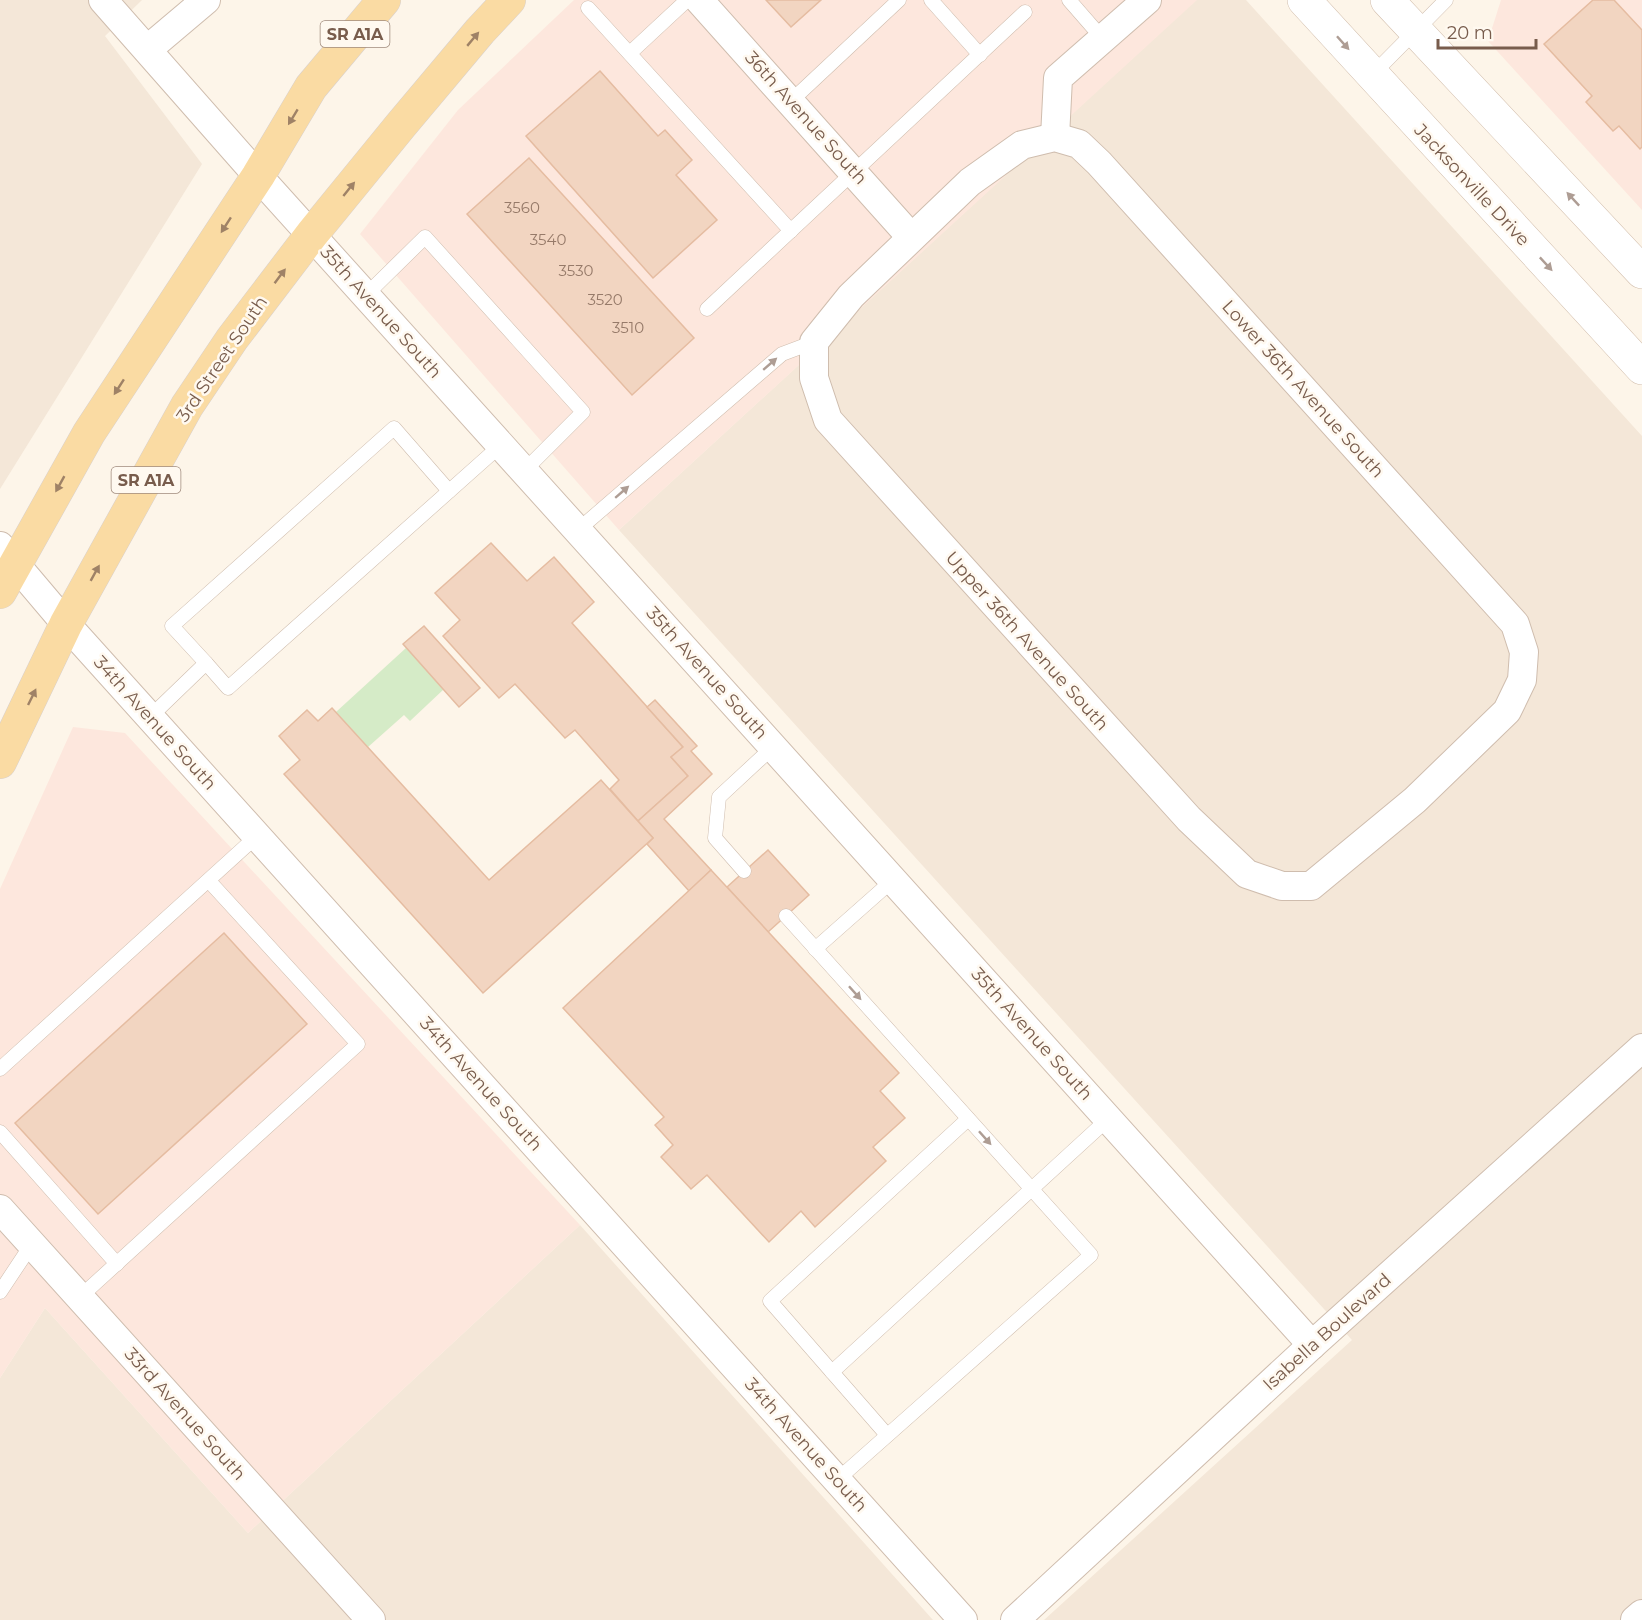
<svg xmlns="http://www.w3.org/2000/svg" width="1642" height="1620" font-family="Montserrat,sans-serif">
	<style>
		.residential { fill: #f4e7d8 }
		.commercial { fill: #fde7dd }
		.green { fill: #d5ebc7 }
		.building { fill: #f2d5c1; stroke: #e5bca1; stroke-width: 1.5 }
		.lines { fill: none; stroke-linecap: round; stroke-linejoin: round }
		.lane-casing { stroke: #cfbdae; stroke-width: 15 }
		.street-casing { stroke: #cfbdae; stroke-width: 30 }
		.secondary-casing { stroke: #d2beac; stroke-width: 34 }
		.primary-casing { stroke: #d9d1cd; stroke-width: 34 }
		.lane { stroke: #fff; stroke-width: 14 }
		.street { stroke: #fff; stroke-width: 28 }
		.secondary { stroke: #fff; stroke-width: 33 }
		.primary { stroke: #fadba3; stroke-width: 33 }
		.oneway { fill: #9f8266 }
		.oneway2 { fill: #ae9d94 }
		.labels { text-anchor: middle; dominant-baseline: central; stroke-width: 5; stroke-linejoin: round; paint-order: stroke }
		.number-label { font-size: 15px; fill: #967a69 }
		.shield { fill: #fff9f0; stroke: #a08b7d; stroke-width: 1.5 }
		.shield-label { font-size: 16px; font-weight: bold; fill: #785c4c }
		.street-label { font-size: 18px; fill: #785c4c; stroke: #fff9f0 }
	</style>
	<rect width="100%" height="100%" fill="#fdf5e9"/>
	<g class="residential">
		<polygon points="0,0 142,0 105,36 202,164 0,489"/>
		<polygon points="1196,0 1246,0 1642,436 1642,1620 1044,1620 1352,1340 619,530"/>
		<polygon points="580,1225 933,1620 0,1620 0,1378 45,1308 248,1533"/>
	</g>
	<g class="commercial">
		<polygon points="574,0 1197,0 619,530 360,234 458,110"/>
		<polygon points="1501,0 1642,0 1642,210 1488,41"/>
		<polygon points="73,727 125,733 580,1225 248,1533 45,1308 0,1378 0,889"/>
	</g>
	<polygon class="green" points="406,648 444,689 410,721 404,715 368,747 336,712"/>
	<g class="building">
		<polygon points="766,0 821,0 791,27"/>
		<polygon points="1593,0 1614,0 1642,30 1642,147 1640,149 1619,126 1613,131 1586,102 1592,96 1544,44"/>
		<polygon points="600,71 658,136 665,130 692,160 676,175 717,220 653,278 526,136"/>
		<polygon points="529,158 694,338 632,395 467,214"/>
		<polygon points="491,543 527,581 554,557 594,602 572,623 683,747 671,757 688,776 638,821 610,789 619,780 575,730 565,738 515,684 499,698 443,636 460,620 435,593"/>
		<polygon points="424,626 480,688 459,707 403,644"/>
		<polygon points="655,700 697,746 691,751 712,774 664,819 711,870 689,891 647,844 653,838 638,821 688,776 671,757 683,747 647,707"/>
		<polygon points="332,708 489,880 601,780 653,838 483,993 284,774 300,760 279,736 307,710 318,721"/>
		<polygon points="768,850 809,895 768,932 727,887"/>
		<polygon points="711,870 899,1073 880,1091 905,1118 873,1147 886,1161 815,1227 801,1211 769,1242 707,1175 691,1189 661,1157 673,1145 655,1125 664,1117 563,1008"/>
		<polygon points="224,933 307,1024 98,1214 15,1123"/>
	</g>
	<g class="lines">
		<g class="lane-casing">
			<g id="lane">
				<polyline points="931,0 980,55"/>
				<polyline points="1069,0 1103,39"/>
				<polyline points="588,8 791,231"/>
				<polyline points="630,53 687,0"/>
				<polyline points="1372,75 1446,0"/>
				<polyline points="790,102 899,0"/>
				<polyline points="366,295 425,237 583,412 524,471"/>
				<polyline points="707,309 1025,12"/>
				<polyline points="578,530 782,354 814,342"/>
				<polyline points="206,663 172,626 394,428 449,491"/>
				<polyline points="150,717 206,663 228,688 501,445"/>
				<polyline points="744,871 715,838 719,797 773,747"/>
				<polyline points="786,916 1091,1255 837,1480"/>
				<polyline points="815,949 893,880"/>
				<polyline points="0,1069 257,836"/>
				<polyline points="0,1132 117,1264"/>
				<polyline points="0,1292 32,1244"/>
				<polyline points="80,1297 358,1044 209,881"/>
				<polyline points="832,1372 1108,1119"/>
				<polyline points="887,1435 770,1301 968,1119"/>
			</g>
		</g>
		<g class="street-casing">
			<g id="street">
				<polyline points="103,0 258,176 1312,1345"/>
				<polyline points="699,0 911,237"/>
				<polyline points="148,49 206,0"/>
				<polygon points="1055,137 1079,144 1099,163 1515,624 1524,652 1522,680 1507,711 1415,800 1311,886 1282,886 1247,874 1189,819 828,420 814,378 814,342 851,296 970,182 1022,145"/>
				<polyline points="1055,137 1058,78 1147,0"/>
				<polyline points="0,546 66,624 963,1620"/>
				<polyline points="0,1209 371,1620"/>
				<polyline points="1015,1620 1312,1345 1642,1048"/>
				<polyline points="1635,1620 1642,1614"/>
			</g>
		</g>
		<g class="secondary-casing">
			<g id="secondary">
				<polyline points="1304,0 1642,368"/>
				<polyline points="1387,0 1642,272"/>
			</g>
		</g>
		<g class="primary-casing">
			<g id="primary">
				<polyline points="0,592 89,433 258,176 311,87 384,0"/>
				<polyline points="0,762 66,624 187,406 232,339 312,234 401,125 480,31 509,0"/>
			</g>
		</g>
		<use href="#lane" class="lane"/>
		<use href="#street" class="street"/>
		<use href="#secondary" class="secondary"/>
		<use href="#primary" class="primary"/>
	</g>
	<defs><path id="oneway-solid" d="M-6-.8H1V-3.2L6.5 0L1 3.2V.8H-6Z" transform="scale(1.5)"/></defs>
	<g class="oneway">
		<use href="#oneway-solid" transform="translate(473 39) rotate(-50)"/>
		<use href="#oneway-solid" transform="translate(293 117) rotate(121)"/>
		<use href="#oneway-solid" transform="translate(349 189) rotate(-51)"/>
		<use href="#oneway-solid" transform="translate(226 225) rotate(123)"/>
		<use href="#oneway-solid" transform="translate(280 276) rotate(-53)"/>
		<use href="#oneway-solid" transform="translate(119 387) rotate(123)"/>
		<use href="#oneway-solid" transform="translate(60 484) rotate(119)"/>
		<use href="#oneway-solid" transform="translate(95 573) rotate(-61)"/>
		<use href="#oneway-solid" transform="translate(32 697) rotate(-64)"/>
	</g>
	<g class="oneway2">
		<use href="#oneway-solid" transform="translate(1343 43) rotate(48)"/>
		<use href="#oneway-solid" transform="translate(1573 199) rotate(-133)"/>
		<use href="#oneway-solid" transform="translate(1546 264) rotate(47)"/>
		<use href="#oneway-solid" transform="translate(770 364) rotate(-41)"/>
		<use href="#oneway-solid" transform="translate(622 492) rotate(-41)"/>
		<use href="#oneway-solid" transform="translate(855 993) rotate(48)"/>
		<use href="#oneway-solid" transform="translate(985 1138) rotate(48)"/>
	</g>
	<g class="labels">
		<g class="number-label">
			<text x="522" y="207">3560</text>
			<text x="548" y="239">3540</text>
			<text x="576" y="270">3530</text>
			<text x="605" y="299">3520</text>
			<text x="628" y="327">3510</text>
		</g>
		<g class="shield">
			<rect x="320.5" y="21" width="69" height="26" rx="4.5"/>
			<rect x="111.5" y="467" width="69" height="26" rx="4.5"/>
		</g>
		<g class="shield-label">
			<text x="355" y="34">SR A1A</text>
			<text x="146" y="480">SR A1A</text>
		</g>
		<g class="street-label">
			<text transform="translate(806 118) rotate(48)">36th Avenue South</text>
			<text transform="translate(1472 185) rotate(47)">Jacksonville Drive</text>
			<text transform="translate(381 312) rotate(48)">35th Avenue South</text>
			<text transform="translate(222 359) rotate(-56)">3rd Street South</text>
			<text transform="translate(1303 389) rotate(48)">Lower 36th Avenue South</text>
			<text transform="translate(1027 641) rotate(48)">Upper 36th Avenue South</text>
			<text transform="translate(707 673) rotate(48)">35th Avenue South</text>
			<text transform="translate(155 723) rotate(48)">34th Avenue South</text>
			<text transform="translate(1032 1034) rotate(48)">35th Avenue South</text>
			<text transform="translate(481 1084) rotate(48)">34th Avenue South</text>
			<text transform="translate(1327 1332) rotate(-42)">Isabella Boulevard</text>
			<text transform="translate(185 1414) rotate(48)">33rd Avenue South</text>
			<text transform="translate(806 1445) rotate(48)">34th Avenue South</text>
		</g>
	</g>
	<path d="M1438 39v9h98v-9" fill="none" stroke="#785c4c" stroke-width="3"/>
	<text x="1447" y="39" font-size="18" fill="#785c4c" stroke="#fff9f0" stroke-width="4.5" paint-order="stroke">20 m</text>
</svg>
